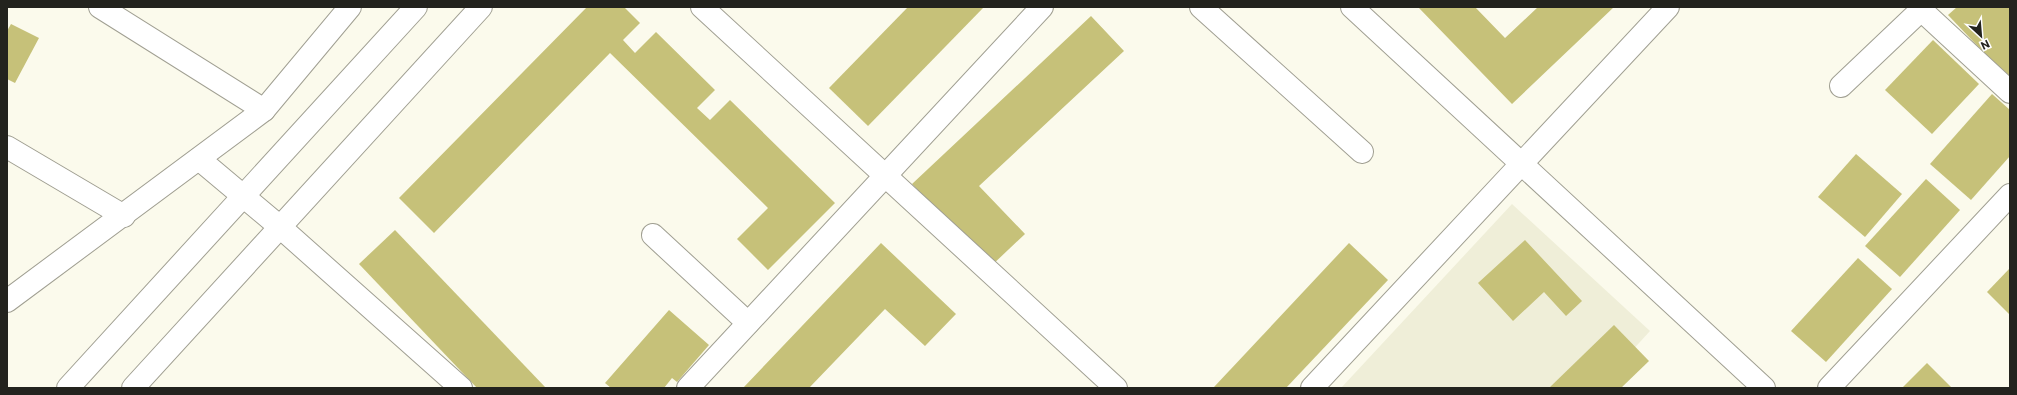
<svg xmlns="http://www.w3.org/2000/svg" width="2017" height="395" font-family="Commissioner,sans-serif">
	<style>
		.built { fill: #efeed8 }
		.building { fill: #c6c179 }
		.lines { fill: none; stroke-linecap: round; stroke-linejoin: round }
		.minor-casing { stroke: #a09f92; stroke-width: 24 }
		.minor { stroke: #fff; stroke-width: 22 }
	</style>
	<rect width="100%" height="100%" fill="#fbfaec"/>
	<polygon class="built" points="1512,204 1650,331 1598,388 1341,388"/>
	<g class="building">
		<polygon points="587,7 624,7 640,23 623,40 635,53 656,32 715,90 697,108 710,120 730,100 835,203 768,270 737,239 768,208 610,53 434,233 399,198"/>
		<polygon points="908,7 984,7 868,126 829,88"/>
		<polygon points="1418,7 1475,7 1505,38 1538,7 1614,7 1512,104"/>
		<polygon points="1957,7 2010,7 2010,80 1948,15"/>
		<polygon points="1091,16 1124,51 979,186 1025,234 990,267 912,184"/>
		<polygon points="11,24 39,38 15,83 7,79 7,31"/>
		<polygon points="1933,40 1979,84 1932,134 1885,90"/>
		<polygon points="1992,94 2010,110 2010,156 1971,200 1930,164"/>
		<polygon points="1856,154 1902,194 1865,237 1818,197"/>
		<polygon points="1926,179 1960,210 1900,277 1865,246"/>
		<polygon points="395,230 546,388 477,388 359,264"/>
		<polygon points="1525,240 1582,301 1566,316 1544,292 1513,321 1478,283"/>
		<polygon points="881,243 956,314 925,346 885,309 809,388 743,388"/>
		<polygon points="1349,243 1388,280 1286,388 1215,388 1214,387"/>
		<polygon points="1858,258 1892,289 1826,362 1791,331"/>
		<polygon points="2010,268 2010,315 1987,292"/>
		<polygon points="669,310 709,345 677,382 672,378 664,388 611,388 605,383"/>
		<polygon points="1614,325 1649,361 1621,388 1549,388"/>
		<polygon points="1927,363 1952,388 1902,388"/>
	</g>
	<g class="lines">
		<g class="minor-casing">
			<g id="minor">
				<polyline points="100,7 264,110"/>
				<polyline points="702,7 1116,388"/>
				<polyline points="1201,7 1362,152"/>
				<polyline points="1352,7 1764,388"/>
				<polyline points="1918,7 2010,92"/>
				<polyline points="1841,86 1921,10"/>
				<polyline points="7,147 124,216"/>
				<polyline points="199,159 280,227 461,388"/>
				<polyline points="653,235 748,323"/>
				<polyline points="7,301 264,110 350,7"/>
				<polyline points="68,388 416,7"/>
				<polyline points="133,388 481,7"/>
				<polyline points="688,388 1042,7"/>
				<polyline points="1312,388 1668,7"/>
				<polyline points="1829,388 2010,195"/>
			</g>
		</g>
		<use href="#minor" class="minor"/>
	</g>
	<rect width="2017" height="395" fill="none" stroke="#23231e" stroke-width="16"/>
	<g transform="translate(1981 36) rotate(154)" stroke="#ffffff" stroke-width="3" paint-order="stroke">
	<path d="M0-3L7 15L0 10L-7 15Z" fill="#23231e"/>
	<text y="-6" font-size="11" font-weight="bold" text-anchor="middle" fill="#23231e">N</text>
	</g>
</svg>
